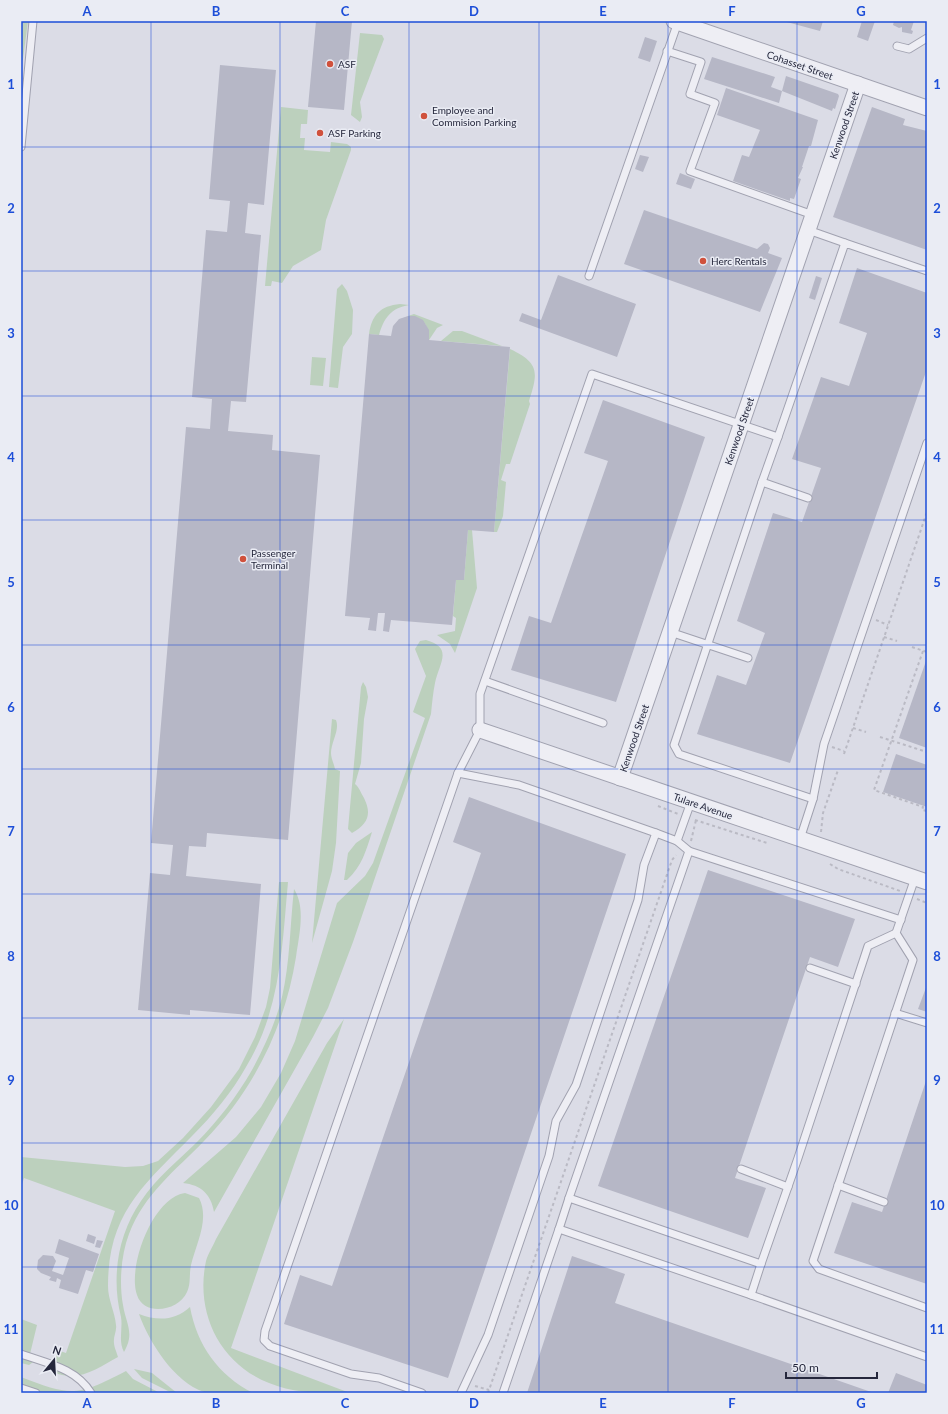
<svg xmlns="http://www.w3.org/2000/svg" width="948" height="1414" font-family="Lato,sans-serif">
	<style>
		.green { fill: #bcd0bd }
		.building { fill: #b6b7c6 }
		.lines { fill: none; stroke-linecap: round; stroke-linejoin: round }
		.service-casing { stroke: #a1a2b0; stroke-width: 9 }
		.minor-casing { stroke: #a1a2b0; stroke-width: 17 }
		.path { stroke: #babac4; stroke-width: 2; stroke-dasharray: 3 3; stroke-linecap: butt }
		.service { stroke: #eeeef4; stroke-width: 7 }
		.minor { stroke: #eeeef4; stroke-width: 15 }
		.grid { fill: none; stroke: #1d4ed8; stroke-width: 1; stroke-opacity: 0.55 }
		.poi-dot { fill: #d0513c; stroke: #eaecf4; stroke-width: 1.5 }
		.labels { text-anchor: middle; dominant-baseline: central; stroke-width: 3; stroke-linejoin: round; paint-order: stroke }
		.poi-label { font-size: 10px; fill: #25273c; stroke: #eaecf4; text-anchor: start }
		.street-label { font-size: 10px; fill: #25273c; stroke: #eaecf4 }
		.neatline { fill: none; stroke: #1d4ed8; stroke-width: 1.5 }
		.grid-label { font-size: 13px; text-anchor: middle; font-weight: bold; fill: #1d4ed8 }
	</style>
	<rect width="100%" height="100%" fill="#dbdce6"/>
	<g class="green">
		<polygon points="21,21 28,21 23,59 21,63"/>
		<polygon points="360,33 382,35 384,39 360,102 362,117 360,122 351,115"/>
		<polygon points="281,107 308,110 307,124 301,124 300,138 305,138 304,150 330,152 331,142 347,144 351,147 351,150 326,220 321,250 293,266 282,283 272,281 271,286 265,286"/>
		<polygon points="342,284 347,291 353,310 352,334 343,347 338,388 329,387 337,289"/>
		<path d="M400,304L409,305C391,308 384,318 379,335L369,334C372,315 380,306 400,304Z"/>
		<path d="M414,314L443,325L437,328L429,340C429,325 423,317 408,316Z"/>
		<polygon points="453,331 462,331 502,346 441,341"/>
		<path d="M510,349C540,363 538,373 529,401L530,404L510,464H506L501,480L506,482L503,516L497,532H494Z"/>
		<polygon points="312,357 326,358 323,386 310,385"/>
		<polygon points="468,530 472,530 477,588 455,653 450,644 437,635 455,631 456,618 453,616 456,580 464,580"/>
		<path d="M426,640C454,648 439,663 435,683C433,693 432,703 431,714L353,942L328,1008L313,1037L214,1212C211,1194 201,1185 183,1183L236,1137L261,1107L281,1073L295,1041L337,903L365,876L373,863L425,718L413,712L426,676L415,649L420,641Z"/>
		<path d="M363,682L366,687L368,697L364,719L361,763L355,784C359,787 361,793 364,798C372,814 368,824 352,833L348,829L361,687Z"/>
		<path d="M332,719L336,720C340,730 331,742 331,753C331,758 334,764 335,769L340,771L336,843L332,871L312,943Z"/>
		<path d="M372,832C366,851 362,866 347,880H344L348,853L356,843Z"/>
		<path d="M279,882H288C282,947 281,1009 246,1067C232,1092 213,1115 192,1136C145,1184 108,1212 108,1286C108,1300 115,1312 116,1325C117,1331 113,1337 114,1343C114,1347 117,1353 118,1357C101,1366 83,1380 62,1375C58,1374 54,1373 53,1368C52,1362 55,1356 57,1350L66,1353L115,1211L24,1178L21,1187V1157L125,1167L143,1166L158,1161L183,1138L211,1107L239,1069L255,1037L266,1007L270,988Z"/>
		<path d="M294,889C306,908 299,935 296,957C285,1026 254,1090 204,1141C176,1170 144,1194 129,1234C121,1255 119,1283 123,1305C126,1324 135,1333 124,1352C118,1341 123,1329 121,1317C111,1277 118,1234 141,1201C156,1178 178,1161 197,1142C218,1121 237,1096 252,1070C264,1048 276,1022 282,997C290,963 290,925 294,889Z"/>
		<path d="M344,1019L231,1348L350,1393C322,1393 295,1394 269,1383C219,1363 195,1312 206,1261C208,1254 213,1246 216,1239L327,1043Z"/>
		<path d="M185,1193L199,1198C210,1219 196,1244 191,1265C189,1274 191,1284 187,1292C179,1311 144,1317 137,1295C127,1267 153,1197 185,1193Z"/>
		<path d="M190,1307C197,1345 218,1375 253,1393C240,1393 216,1396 204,1392C174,1382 149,1342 139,1314C157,1321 175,1321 190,1307Z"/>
		<polygon points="21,1319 37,1325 30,1354 36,1360 29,1365 21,1363"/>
		<polygon points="134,1369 152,1373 177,1393 172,1393 142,1378"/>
		<path d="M126,1371L133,1379L160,1393H21V1377C72,1397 78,1396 126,1371Z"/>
	</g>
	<g class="building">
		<polygon points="316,21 352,21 344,110 308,107"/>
		<polygon points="783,21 823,21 820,31"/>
		<polygon points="862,21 875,21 868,41 857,37"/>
		<polygon points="894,21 914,21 911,30 913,31 912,34 902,32 902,27 899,28 893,25"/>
		<polygon points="645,37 657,41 650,62 638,58"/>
		<polygon points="712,57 775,77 771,87 782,91 779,103 704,79"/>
		<polygon points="220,65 276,70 264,205 248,203 245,233 261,235 246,402 231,401 228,431 273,435 272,450 320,455 288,840 207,833 206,847 189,846 186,876 261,884 250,1015 190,1010 190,1015 138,1010 150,873 170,875 173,845 151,843 186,427 210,429 212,399 192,397 206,230 227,232 230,201 209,199"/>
		<polygon points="786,76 838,94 839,96 835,109 833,108 832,111 782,91"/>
		<polygon points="726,88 818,120 811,146 809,146 802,167 803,167 798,178 801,179 794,199 790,198 790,201 733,181 742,155 749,157 760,130 717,115"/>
		<polygon points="872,107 905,119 903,125 927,131 927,250 833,217"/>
		<polygon points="640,155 649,157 643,172 635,169"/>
		<polygon points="680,173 695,179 691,189 676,184"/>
		<polygon points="644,210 757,249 764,243 768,244 770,248 768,253 782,258 760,312 624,264"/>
		<polygon points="857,268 927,293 927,369 790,763 697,734 717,675 746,685 765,633 737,621 773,513 802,522 821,468 792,459 821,377 849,386 867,333 839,323"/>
		<polygon points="558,275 636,304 617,357 519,321 522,313 541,320"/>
		<polygon points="816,276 822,278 815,300 809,298"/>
		<polygon points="408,316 415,316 423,320 429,330 429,340 510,347 494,532 468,530 464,580 456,580 452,625 391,620 389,632 383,631 385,613 378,613 376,631 368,630 370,618 345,616 369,334 391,336 393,326 399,319"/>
		<polygon points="603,400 705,437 616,702 511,670 529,616 551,623 608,461 584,453"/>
		<polygon points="926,661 927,661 927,748 899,738"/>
		<polygon points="896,754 927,765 927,807 883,792"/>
		<polygon points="469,797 626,854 448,1378 284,1324 300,1275 332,1286 481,853 453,842"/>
		<polygon points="708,870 855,919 838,967 810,957 735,1178 766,1188 748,1238 598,1186"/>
		<polygon points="927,985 927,1012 918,1009"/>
		<polygon points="927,1078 927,1284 834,1253 852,1202 882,1212"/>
		<polygon points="88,1234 96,1237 94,1244 86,1241"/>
		<polygon points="59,1239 99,1254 93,1272 86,1270 78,1294 59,1288 61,1280 57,1278 56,1282 49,1280 51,1277 41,1273 37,1269 38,1260 43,1255 53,1256 56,1261 52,1271 63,1275 69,1258 55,1253"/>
		<polygon points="97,1240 103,1241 100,1248 95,1247"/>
		<polygon points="572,1256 625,1274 615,1303 874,1393 527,1393"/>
		<polygon points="896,1373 927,1385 927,1393 888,1393"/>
	</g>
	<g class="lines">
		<g class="service-casing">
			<g id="service">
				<polyline points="897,46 909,49 927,38"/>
				<polyline points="667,51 701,62 690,94 715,103 690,171 813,215"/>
				<polyline points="21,147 33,21"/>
				<polyline points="808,230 845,243"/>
				<polyline points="589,276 678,22"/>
				<polyline points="778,437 762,482 808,498"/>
				<polyline points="762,482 674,745 679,754 813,799"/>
				<polyline points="670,632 748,658"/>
				<polyline points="485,681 603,723"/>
				<polyline points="458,773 519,785 656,833"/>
				<polyline points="800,839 813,799 824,744 927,443"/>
				<polyline points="677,841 689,851 569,1198 761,1264 798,1158 868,946 896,933"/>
				<polyline points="689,851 901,920"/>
				<polyline points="915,878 896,933 913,960 813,1261 819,1269 927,1308"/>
				<polyline points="810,968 856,984"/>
				<polyline points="895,1013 927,1023"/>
				<polyline points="741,1169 788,1187"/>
				<polyline points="838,1185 884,1202"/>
				<polyline points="569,1198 559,1229 751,1295"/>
				<polyline points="761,1264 751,1295 927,1357"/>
				<path d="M21,1354C46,1363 76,1368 91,1393"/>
				<polyline points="21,1388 36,1393"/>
				<polyline points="422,1393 379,1378 351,1374 270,1346 264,1340 265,1331 458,773 480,730 480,694 592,374 778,437 845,243 927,271"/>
				<polyline points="461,1393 488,1335 549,1156 556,1121 576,1085 638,900 644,865 656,833 677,841 691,802"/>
				<polyline points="503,1393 559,1229"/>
			</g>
		</g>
		<g class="minor-casing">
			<g id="minor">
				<polyline points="674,21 927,108"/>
				<polyline points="480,730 927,882"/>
				<polyline points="620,778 858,84"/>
			</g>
		</g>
		<g class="path">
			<polyline points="876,620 888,625"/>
			<polyline points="884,637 897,641"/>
			<polyline points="912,647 927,652"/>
			<polyline points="923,651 874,790 923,807 922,810 927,811"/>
			<polyline points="853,728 866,732"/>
			<polyline points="880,737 927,752"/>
			<polyline points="832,747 844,751"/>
			<polyline points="844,754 927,512"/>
			<polyline points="658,806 678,814"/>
			<polyline points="695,820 767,843"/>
			<polyline points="821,832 823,813 838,770"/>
			<polyline points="691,841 696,820"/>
			<polyline points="830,864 838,869 900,891"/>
			<polyline points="917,899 927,903"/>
			<polyline points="475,1386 489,1390"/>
			<polyline points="488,1393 672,860 676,855"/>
		</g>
		<use href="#service" class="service"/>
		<use href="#minor" class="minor"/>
	</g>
	<path class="grid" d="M151,21V1393M280,21V1393M409,21V1393M539,21V1393M668,21V1393M797,21V1393M21,147H927M21,271H927M21,396H927M21,520H927M21,645H927M21,769H927M21,894H927M21,1018H927M21,1143H927M21,1267H927"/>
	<g class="poi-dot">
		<circle cx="330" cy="64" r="4"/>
		<circle cx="424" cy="116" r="4"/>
		<circle cx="320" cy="133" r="4"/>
		<circle cx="703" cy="261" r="4"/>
		<circle cx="243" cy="559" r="4"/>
	</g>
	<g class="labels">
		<g class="poi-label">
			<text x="338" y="64">ASF</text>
			<text x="432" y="110">Employee and<tspan x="432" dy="12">Commision Parking</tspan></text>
			<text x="328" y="133">ASF Parking</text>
			<text x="711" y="261">Herc Rentals</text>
			<text x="251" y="553">Passenger<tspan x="251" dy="12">Terminal</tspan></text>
		</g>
		<g class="street-label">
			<text transform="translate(800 65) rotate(19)">Cohasset Street</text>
			<text transform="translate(844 125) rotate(-71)">Kenwood Street</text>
			<text transform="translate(739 431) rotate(-71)">Kenwood Street</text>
			<text transform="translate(634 738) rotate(-71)">Kenwood Street</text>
			<text transform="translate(703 806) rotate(19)">Tulare Avenue</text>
		</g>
	</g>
	<rect width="948" height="1414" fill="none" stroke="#eaecf4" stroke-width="44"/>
	<g transform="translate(54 1360) rotate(18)" stroke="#eaecf4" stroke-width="3" paint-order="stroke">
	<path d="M0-3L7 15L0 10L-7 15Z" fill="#25273c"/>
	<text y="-6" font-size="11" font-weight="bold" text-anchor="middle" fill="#25273c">N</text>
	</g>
	<path d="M786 1372v6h91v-6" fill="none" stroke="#25273c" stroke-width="2"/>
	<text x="792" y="1372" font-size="12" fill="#25273c" stroke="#eaecf4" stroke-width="3" paint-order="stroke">50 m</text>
	<rect x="22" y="22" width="904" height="1370" class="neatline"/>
	<g class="grid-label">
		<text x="87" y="16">A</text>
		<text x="216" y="16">B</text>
		<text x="345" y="16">C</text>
		<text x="474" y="16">D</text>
		<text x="603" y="16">E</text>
		<text x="732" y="16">F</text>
		<text x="861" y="16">G</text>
		<text x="11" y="89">1</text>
		<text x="937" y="89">1</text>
		<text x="11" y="213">2</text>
		<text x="937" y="213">2</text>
		<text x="11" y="338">3</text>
		<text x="937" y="338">3</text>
		<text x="11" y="462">4</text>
		<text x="937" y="462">4</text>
		<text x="11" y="587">5</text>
		<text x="937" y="587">5</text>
		<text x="11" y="712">6</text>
		<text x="937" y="712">6</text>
		<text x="11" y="836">7</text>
		<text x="937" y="836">7</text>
		<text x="11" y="961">8</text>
		<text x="937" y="961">8</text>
		<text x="11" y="1085">9</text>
		<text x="937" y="1085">9</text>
		<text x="11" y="1210">10</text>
		<text x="937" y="1210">10</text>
		<text x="11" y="1334">11</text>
		<text x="937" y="1334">11</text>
		<text x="87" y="1408">A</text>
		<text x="216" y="1408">B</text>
		<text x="345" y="1408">C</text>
		<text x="474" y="1408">D</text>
		<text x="603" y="1408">E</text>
		<text x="732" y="1408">F</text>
		<text x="861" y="1408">G</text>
	</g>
</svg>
